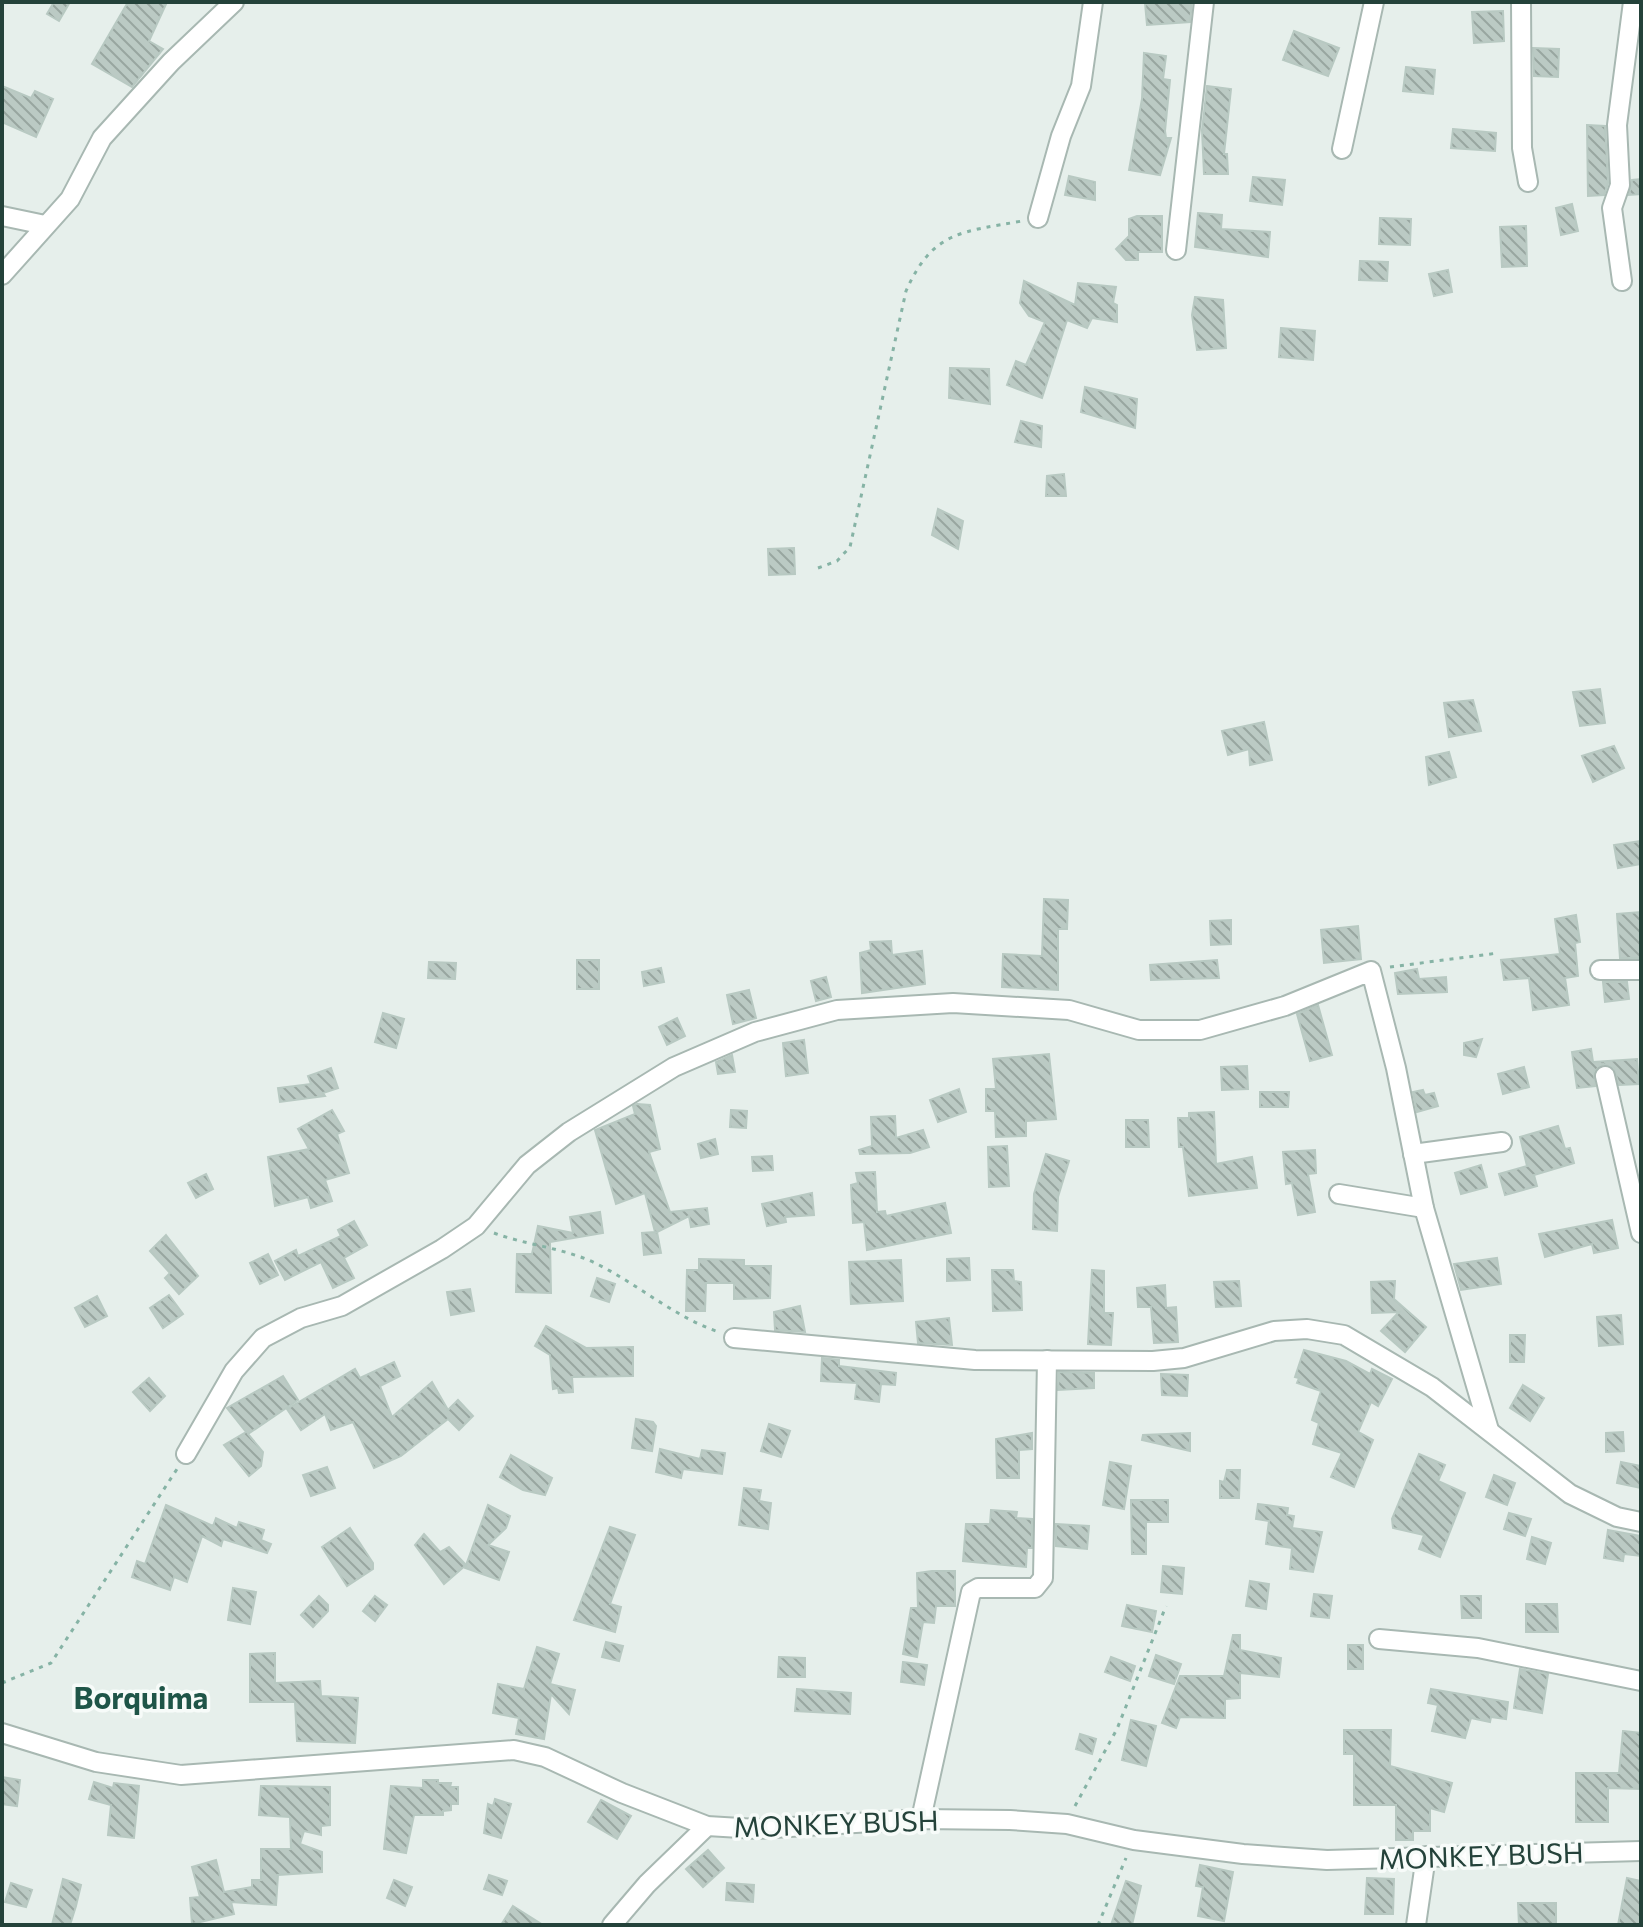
<svg xmlns="http://www.w3.org/2000/svg" width="1643" height="1927" font-family="Commissioner,sans-serif">
	<style>
		.building { fill: url(#building-back-hatch); stroke: #b8c9c2; stroke-width: 2 }
		.lines { fill: none; stroke-linecap: round; stroke-linejoin: round }
		.street-casing { stroke: #a8b8b2; stroke-width: 22 }
		.path { stroke: #86b3a5; stroke-width: 3; stroke-dasharray: 4 6; stroke-linecap: butt }
		.street { stroke: #fff; stroke-width: 18 }
		.labels { text-anchor: middle; dominant-baseline: central; stroke-width: 7; stroke-linejoin: round; paint-order: stroke }
		.street-label { font-size: 28px; fill: #24423a; stroke: #f7fbf9 }
		.neighbourhood-label { font-size: 30px; font-weight: bold; fill: #1f5548; stroke: #f7fbf9 }
	</style>
	<defs>
		<pattern id="building-back-hatch" width="6" height="6" patternUnits="userSpaceOnUse" patternTransform="scale(2)"><rect width="6" height="6" fill="#bbcac4"/><path d="M-1 5l2 2M0 0l6 6M5-1l2 2" fill="none" stroke="#98a6a0"/></pattern>
	</defs>
	<rect width="100%" height="100%" fill="#e6efeb"/>
	<g class="building">
		<polygon points="54,2 70,2 59,21 47,14"/>
		<polygon points="128,2 167,2 149,41 163,49 132,87 92,64"/>
		<polygon points="1158,2 1192,2 1190,22 1147,25 1145,3"/>
		<polygon points="1503,11 1504,41 1474,43 1472,12"/>
		<polygon points="1294,31 1339,48 1328,76 1283,60"/>
		<polygon points="1533,48 1559,49 1558,77 1534,76"/>
		<polygon points="1144,53 1166,56 1163,79 1170,80 1165,131 1166,138 1171,138 1160,175 1129,170 1142,99"/>
		<polygon points="1406,67 1435,70 1433,94 1403,91"/>
		<polygon points="2,86 31,98 35,91 53,99 36,137 2,122"/>
		<polygon points="1207,86 1231,89 1224,154 1227,154 1228,174 1204,174 1202,130"/>
		<polygon points="1587,125 1605,126 1608,183 1604,195 1588,196"/>
		<polygon points="1453,129 1496,133 1495,151 1451,148"/>
		<polygon points="1069,176 1095,182 1095,200 1065,195"/>
		<polygon points="1253,177 1285,180 1282,205 1250,201"/>
		<polygon points="1641,179 1641,194 1629,195 1632,180"/>
		<polygon points="1572,204 1578,231 1561,235 1556,208"/>
		<polygon points="1198,213 1222,215 1221,229 1270,232 1268,257 1195,247"/>
		<polygon points="1137,216 1162,216 1162,252 1138,252 1138,260 1126,260 1116,249 1129,236 1129,219"/>
		<polygon points="1380,218 1411,219 1410,245 1379,244"/>
		<polygon points="1526,226 1527,266 1502,267 1500,227"/>
		<polygon points="1360,261 1388,262 1387,281 1359,280"/>
		<polygon points="1448,270 1452,292 1434,296 1429,274"/>
		<polygon points="1024,281 1075,305 1078,283 1116,287 1113,303 1117,305 1117,322 1092,318 1087,328 1067,320 1042,398 1007,385 1016,361 1026,365 1045,322 1029,316 1020,303"/>
		<polygon points="1195,297 1223,300 1226,348 1197,350 1192,315"/>
		<polygon points="1281,328 1315,331 1313,360 1279,357"/>
		<polygon points="950,368 989,369 990,404 949,398"/>
		<polygon points="1085,387 1137,399 1135,428 1081,412"/>
		<polygon points="1021,421 1042,426 1041,447 1015,442"/>
		<polygon points="1064,474 1066,496 1046,496 1047,476"/>
		<polygon points="938,509 963,521 958,549 932,535"/>
		<polygon points="794,548 795,574 769,575 768,549"/>
		<polygon points="1600,689 1605,723 1580,726 1573,692"/>
		<polygon points="1473,700 1481,731 1449,737 1444,703"/>
		<polygon points="1264,722 1272,760 1250,765 1249,749 1228,755 1222,731"/>
		<polygon points="1614,746 1624,768 1593,782 1582,756"/>
		<polygon points="1449,752 1456,777 1429,785 1426,757"/>
		<polygon points="1641,841 1641,864 1618,868 1614,845"/>
		<polygon points="1044,899 1068,900 1067,929 1058,929 1058,990 1002,987 1003,954 1042,956"/>
		<polygon points="1641,912 1641,958 1620,958 1617,914"/>
		<polygon points="1576,915 1580,942 1575,943 1578,976 1565,978 1569,1005 1533,1010 1529,978 1504,980 1501,960 1560,954 1555,919"/>
		<polygon points="1231,920 1231,944 1211,945 1210,921"/>
		<polygon points="1358,926 1361,959 1324,963 1321,930"/>
		<polygon points="891,941 892,955 922,951 925,984 862,993 860,953 871,950 870,942"/>
		<rect x="577" y="960" width="22" height="29"/>
		<polygon points="1217,960 1219,978 1151,980 1150,965"/>
		<polygon points="429,962 456,963 455,979 428,978"/>
		<polygon points="661,968 664,982 644,986 642,972"/>
		<polygon points="1417,969 1419,979 1446,977 1447,992 1398,994 1395,973"/>
		<polygon points="826,977 831,997 816,1001 811,981"/>
		<polygon points="1603,982 1627,982 1629,999 1605,1002"/>
		<polygon points="749,990 756,1018 733,1024 727,995"/>
		<polygon points="1318,1005 1332,1055 1310,1061 1297,1014"/>
		<polygon points="383,1013 404,1019 396,1048 375,1042"/>
		<polygon points="677,1018 685,1036 667,1045 659,1027"/>
		<polygon points="1482,1039 1476,1057 1464,1055 1464,1043"/>
		<polygon points="804,1040 808,1073 786,1076 783,1043"/>
		<polygon points="1591,1049 1593,1062 1637,1059 1639,1084 1619,1085 1614,1068 1603,1064 1594,1072 1595,1086 1577,1088 1572,1052"/>
		<polygon points="1049,1054 1056,1119 1026,1121 1026,1136 996,1137 995,1111 986,1111 986,1089 996,1089 993,1059"/>
		<polygon points="732,1055 735,1072 718,1074 716,1062"/>
		<polygon points="1247,1066 1248,1089 1222,1090 1221,1067"/>
		<polygon points="1524,1067 1529,1087 1503,1094 1498,1074"/>
		<polygon points="331,1068 338,1088 323,1093 325,1096 280,1102 278,1088 311,1084 308,1076"/>
		<polygon points="959,1089 966,1112 938,1122 930,1100"/>
		<polygon points="1423,1090 1425,1095 1434,1093 1438,1106 1417,1112 1413,1092"/>
		<polygon points="1260,1092 1289,1092 1288,1107 1260,1107"/>
		<polygon points="637,1104 650,1105 660,1149 649,1152 670,1212 707,1208 709,1224 691,1227 689,1216 657,1232 661,1253 644,1255 642,1233 655,1232 645,1193 616,1204 595,1130 635,1114 633,1106"/>
		<polygon points="332,1110 344,1131 337,1134 349,1173 325,1180 332,1201 311,1208 308,1197 275,1206 268,1157 309,1149 298,1129"/>
		<polygon points="731,1110 747,1111 746,1128 730,1127"/>
		<polygon points="1214,1112 1216,1164 1252,1157 1257,1188 1189,1196 1183,1147 1179,1147 1178,1118 1189,1118 1189,1113"/>
		<polygon points="895,1116 896,1138 923,1130 929,1147 910,1153 860,1154 859,1150 872,1146 871,1117"/>
		<polygon points="1126,1120 1148,1120 1149,1147 1126,1147"/>
		<polygon points="1558,1126 1565,1149 1570,1148 1574,1163 1534,1175 1537,1186 1505,1195 1499,1174 1527,1166 1520,1137"/>
		<polygon points="715,1139 718,1154 701,1158 698,1144"/>
		<polygon points="1007,1146 1009,1186 989,1187 988,1147"/>
		<polygon points="1315,1150 1316,1173 1308,1174 1315,1212 1298,1215 1292,1183 1286,1184 1283,1152"/>
		<polygon points="1046,1154 1069,1161 1058,1197 1057,1231 1033,1229 1034,1194"/>
		<polygon points="772,1156 773,1170 753,1171 752,1157"/>
		<polygon points="1481,1165 1487,1187 1461,1194 1455,1173"/>
		<polygon points="875,1172 877,1212 885,1211 886,1216 945,1203 951,1233 867,1250 864,1222 853,1223 851,1185 858,1183 856,1173"/>
		<polygon points="206,1174 213,1189 196,1198 188,1183"/>
		<polygon points="812,1193 814,1215 785,1217 786,1222 767,1226 762,1204"/>
		<polygon points="600,1212 603,1233 550,1242 551,1293 516,1292 517,1254 532,1254 538,1226 573,1233 570,1217"/>
		<polygon points="1612,1220 1618,1248 1594,1253 1592,1244 1545,1257 1539,1234"/>
		<polygon points="354,1221 367,1245 344,1258 354,1278 333,1288 321,1262 285,1280 275,1261 296,1250 298,1256 341,1236 338,1230"/>
		<polygon points="166,1235 198,1276 179,1294 165,1278 170,1273 150,1251"/>
		<polygon points="268,1254 278,1275 260,1284 250,1263"/>
		<polygon points="969,1258 970,1280 947,1281 947,1259"/>
		<polygon points="1497,1258 1501,1284 1461,1290 1454,1264"/>
		<polygon points="699,1259 744,1260 744,1266 771,1266 770,1298 734,1299 734,1283 706,1283 705,1311 686,1311 687,1270 699,1270"/>
		<polygon points="901,1260 903,1301 851,1304 849,1262"/>
		<polygon points="992,1270 1013,1270 1014,1281 1021,1282 1022,1310 993,1311"/>
		<polygon points="1092,1270 1104,1271 1104,1313 1113,1313 1111,1345 1088,1344"/>
		<polygon points="597,1278 615,1284 609,1302 591,1296"/>
		<polygon points="1239,1281 1241,1306 1216,1307 1214,1282"/>
		<polygon points="1395,1281 1394,1299 1426,1327 1405,1352 1381,1331 1399,1312 1372,1313 1371,1282"/>
		<polygon points="1165,1285 1166,1308 1176,1307 1178,1342 1154,1343 1151,1307 1138,1307 1137,1288"/>
		<polygon points="470,1289 474,1311 451,1315 447,1292"/>
		<polygon points="169,1295 183,1314 163,1328 150,1308"/>
		<polygon points="97,1296 107,1316 85,1327 75,1308"/>
		<polygon points="800,1306 805,1332 775,1330 774,1312"/>
		<polygon points="1621,1315 1623,1344 1599,1346 1597,1317"/>
		<polygon points="949,1318 952,1345 918,1343 916,1322"/>
		<polygon points="546,1326 586,1348 633,1347 633,1376 572,1377 573,1392 559,1393 558,1388 553,1389 550,1355 535,1346"/>
		<polygon points="1510,1335 1525,1335 1524,1362 1510,1362"/>
		<polygon points="1304,1350 1346,1361 1370,1374 1372,1369 1392,1379 1378,1406 1371,1402 1358,1432 1373,1440 1354,1487 1331,1477 1342,1453 1313,1444 1319,1423 1312,1420 1321,1391 1297,1383 1299,1378 1295,1377"/>
		<polygon points="822,1358 839,1360 839,1366 896,1373 895,1385 881,1384 879,1402 855,1399 857,1383 821,1381"/>
		<polygon points="394,1362 400,1376 380,1386 392,1417 432,1382 448,1410 458,1400 473,1416 459,1430 448,1419 401,1456 374,1468 353,1422 331,1430 325,1414 301,1430 287,1409 355,1369 360,1378"/>
		<polygon points="1059,1372 1094,1373 1094,1388 1058,1390"/>
		<polygon points="1161,1374 1188,1375 1187,1396 1162,1395"/>
		<polygon points="283,1376 298,1400 248,1434 263,1452 261,1466 249,1476 224,1445 246,1432 227,1408"/>
		<polygon points="149,1378 165,1396 150,1411 133,1392"/>
		<polygon points="1523,1385 1544,1398 1530,1421 1510,1408"/>
		<polygon points="636,1419 653,1422 656,1426 652,1451 632,1448"/>
		<polygon points="769,1424 790,1431 781,1457 761,1451"/>
		<polygon points="1623,1432 1624,1451 1606,1452 1606,1433"/>
		<polygon points="1032,1433 1032,1449 1019,1450 1019,1478 997,1478 996,1439"/>
		<polygon points="1190,1433 1190,1451 1142,1440 1143,1435"/>
		<polygon points="660,1449 700,1459 702,1450 725,1453 722,1474 683,1469 681,1478 656,1472"/>
		<polygon points="1419,1454 1445,1465 1438,1481 1465,1493 1440,1557 1419,1549 1424,1535 1393,1528 1392,1519"/>
		<polygon points="511,1455 552,1478 545,1495 523,1490 500,1477"/>
		<polygon points="1110,1462 1131,1466 1124,1509 1103,1505"/>
		<polygon points="1621,1462 1641,1466 1641,1488 1617,1483"/>
		<polygon points="327,1467 335,1488 311,1496 303,1475"/>
		<polygon points="1227,1470 1240,1470 1239,1498 1220,1498 1220,1481 1224,1482"/>
		<polygon points="1494,1475 1515,1483 1507,1505 1486,1497"/>
		<polygon points="744,1488 761,1490 759,1501 771,1503 768,1529 739,1525"/>
		<polygon points="1131,1500 1168,1500 1168,1522 1146,1522 1146,1554 1132,1554"/>
		<polygon points="1258,1504 1288,1508 1287,1515 1294,1516 1292,1528 1322,1532 1313,1572 1290,1569 1292,1548 1266,1544 1269,1521 1256,1519"/>
		<polygon points="166,1505 213,1526 216,1518 237,1528 239,1522 264,1530 261,1540 271,1544 267,1553 223,1539 221,1546 202,1536 187,1582 174,1577 170,1590 132,1577 137,1561 145,1564"/>
		<polygon points="488,1505 510,1516 506,1528 488,1545 509,1552 499,1580 465,1568"/>
		<polygon points="991,1510 1017,1512 1016,1518 1032,1519 1032,1548 1027,1548 1026,1567 963,1561 966,1524 990,1524"/>
		<polygon points="1509,1513 1531,1519 1525,1536 1504,1529"/>
		<polygon points="1056,1524 1089,1526 1087,1549 1056,1546"/>
		<polygon points="610,1527 635,1535 610,1604 621,1607 615,1632 574,1620"/>
		<polygon points="350,1528 373,1563 373,1569 347,1586 322,1547"/>
		<polygon points="1608,1530 1641,1536 1641,1556 1624,1554 1623,1561 1604,1558"/>
		<polygon points="424,1534 440,1552 449,1547 466,1565 444,1584 415,1545"/>
		<polygon points="1532,1537 1551,1543 1545,1564 1527,1559"/>
		<polygon points="1163,1566 1184,1568 1182,1594 1161,1592"/>
		<polygon points="932,1571 955,1571 955,1606 936,1606 934,1623 923,1622 917,1657 903,1654 911,1608 918,1608 917,1573"/>
		<polygon points="1250,1581 1269,1584 1266,1609 1246,1606"/>
		<polygon points="233,1588 256,1592 250,1624 228,1620"/>
		<polygon points="1314,1594 1332,1596 1329,1618 1311,1616"/>
		<polygon points="319,1596 328,1605 328,1611 313,1627 301,1615"/>
		<polygon points="375,1596 387,1605 375,1621 363,1611"/>
		<polygon points="1461,1596 1481,1596 1481,1618 1462,1618"/>
		<polygon points="1526,1604 1557,1604 1558,1632 1526,1632"/>
		<polygon points="1127,1605 1156,1611 1152,1632 1122,1626"/>
		<polygon points="1233,1635 1240,1635 1240,1650 1281,1658 1279,1677 1240,1673 1240,1698 1225,1699 1225,1718 1180,1717 1176,1728 1162,1723 1180,1676 1224,1676"/>
		<polygon points="606,1642 623,1646 619,1661 602,1657"/>
		<rect x="1348" y="1645" width="15" height="24"/>
		<polygon points="537,1647 559,1654 550,1684 575,1690 569,1714 551,1694 544,1739 516,1734 519,1718 493,1713 498,1684 524,1689"/>
		<polygon points="275,1653 275,1683 320,1681 321,1696 358,1698 355,1743 297,1741 295,1702 250,1702 250,1654"/>
		<polygon points="1156,1655 1181,1664 1174,1684 1149,1676"/>
		<polygon points="779,1657 805,1658 805,1677 778,1677"/>
		<polygon points="1111,1657 1135,1666 1130,1681 1105,1672"/>
		<polygon points="903,1662 927,1665 924,1685 901,1682"/>
		<polygon points="1520,1669 1548,1674 1542,1713 1514,1708"/>
		<polygon points="797,1689 851,1693 850,1714 795,1711"/>
		<polygon points="1431,1689 1508,1702 1506,1719 1491,1717 1490,1722 1471,1718 1465,1738 1432,1731 1438,1705 1428,1703"/>
		<polygon points="1131,1720 1156,1726 1146,1766 1122,1760"/>
		<polygon points="1344,1730 1391,1730 1390,1766 1452,1783 1444,1812 1430,1808 1430,1831 1413,1831 1413,1840 1396,1840 1396,1805 1354,1805 1354,1754 1344,1754"/>
		<polygon points="1623,1731 1641,1733 1641,1789 1608,1788 1608,1822 1576,1822 1576,1773 1619,1773"/>
		<polygon points="1080,1734 1096,1739 1092,1754 1076,1749"/>
		<polygon points="2,1777 20,1780 17,1806 2,1804"/>
		<polygon points="423,1780 438,1780 438,1783 451,1783 450,1787 458,1787 458,1804 451,1804 451,1810 443,1811 443,1815 414,1815 406,1853 384,1849 391,1786 423,1788"/>
		<polygon points="94,1782 113,1788 114,1783 139,1786 134,1838 108,1835 111,1805 89,1799"/>
		<polygon points="261,1786 330,1787 330,1825 321,1826 321,1835 304,1831 300,1844 322,1852 322,1872 278,1875 276,1905 231,1902 234,1914 192,1924 190,1898 200,1897 192,1867 216,1860 224,1892 252,1887 252,1880 261,1880 261,1849 291,1849 290,1817 259,1815"/>
		<polygon points="495,1799 511,1804 501,1838 484,1833 488,1804 493,1806"/>
		<polygon points="601,1800 631,1816 617,1839 588,1822"/>
		<polygon points="708,1850 724,1868 703,1887 686,1869"/>
		<polygon points="1200,1865 1233,1872 1224,1921 1198,1916 1203,1887 1196,1886"/>
		<polygon points="489,1875 507,1881 502,1895 484,1889"/>
		<polygon points="1367,1878 1394,1879 1393,1914 1365,1914"/>
		<polygon points="1627,1878 1641,1881 1641,1925 1618,1925"/>
		<polygon points="63,1879 81,1885 76,1906 70,1925 52,1925"/>
		<polygon points="394,1880 412,1887 405,1906 387,1898"/>
		<polygon points="1126,1881 1141,1886 1132,1925 1111,1925"/>
		<polygon points="11,1883 32,1890 26,1907 5,1902"/>
		<polygon points="727,1883 754,1885 753,1902 726,1900"/>
		<polygon points="1518,1903 1556,1903 1556,1925 1519,1925"/>
		<polygon points="513,1906 543,1925 501,1925"/>
	</g>
	<g class="lines">
		<g class="street-casing">
			<g id="street">
				<polyline points="1521,2 1522,148 1528,182"/>
				<polyline points="1342,149 1374,2"/>
				<polyline points="2,216 45,225"/>
				<polyline points="1038,218 1061,136 1081,86 1093,2"/>
				<polyline points="1176,250 1204,2"/>
				<polyline points="2,275 70,199 102,138 171,62 234,2"/>
				<polyline points="1622,281 1612,208 1620,185 1617,125 1633,2"/>
				<polyline points="1600,970 1641,970"/>
				<polyline points="1605,1076 1641,1233"/>
				<polyline points="1413,1154 1502,1142"/>
				<polyline points="1339,1194 1424,1208"/>
				<polyline points="734,1338 975,1360 1153,1361 1184,1358 1274,1331 1307,1329 1344,1335 1432,1387 1570,1494 1617,1517 1641,1522"/>
				<polyline points="186,1454 234,1371 263,1338 301,1318 342,1306 442,1249 476,1226 527,1165 569,1132 674,1067 755,1032 837,1010 953,1003 1069,1010 1139,1030 1200,1030 1285,1006 1371,971 1396,1068 1424,1208 1489,1430"/>
				<polyline points="1379,1639 1478,1648 1641,1681"/>
				<polyline points="2,1733 96,1762 181,1775 514,1750 545,1757 622,1793 707,1826 757,1829 921,1819 1010,1820 1067,1824 1134,1840 1243,1854 1327,1860 1641,1851"/>
				<polyline points="921,1819 971,1592 978,1588 1035,1588 1043,1578 1047,1360"/>
				<polyline points="612,1925 647,1884 707,1826"/>
				<polyline points="1416,1925 1426,1856"/>
			</g>
		</g>
		<g class="path">
			<path d="M818,568L837,561L850,547L906,291C933,230 963,232 1022,221"/>
			<polyline points="1390,967 1498,953"/>
			<path d="M494,1233C526,1245 564,1248 595,1263C638,1284 674,1317 719,1332"/>
			<polyline points="2,1683 51,1663 177,1469"/>
			<polyline points="1075,1806 1117,1729 1166,1606"/>
			<polyline points="1098,1925 1126,1858"/>
		</g>
		<use href="#street" class="street"/>
	</g>
	<g class="labels">
		<g class="street-label">
			<text transform="translate(836 1823) rotate(-2)">MONKEY BUSH</text>
			<text transform="translate(1481 1855) rotate(-2)">MONKEY BUSH</text>
		</g>
		<g class="neighbourhood-label">
			<text x="141" y="1696">Borquima</text>
		</g>
	</g>
	<rect width="1643" height="1927" fill="none" stroke="#24423a" stroke-width="8"/>
</svg>
